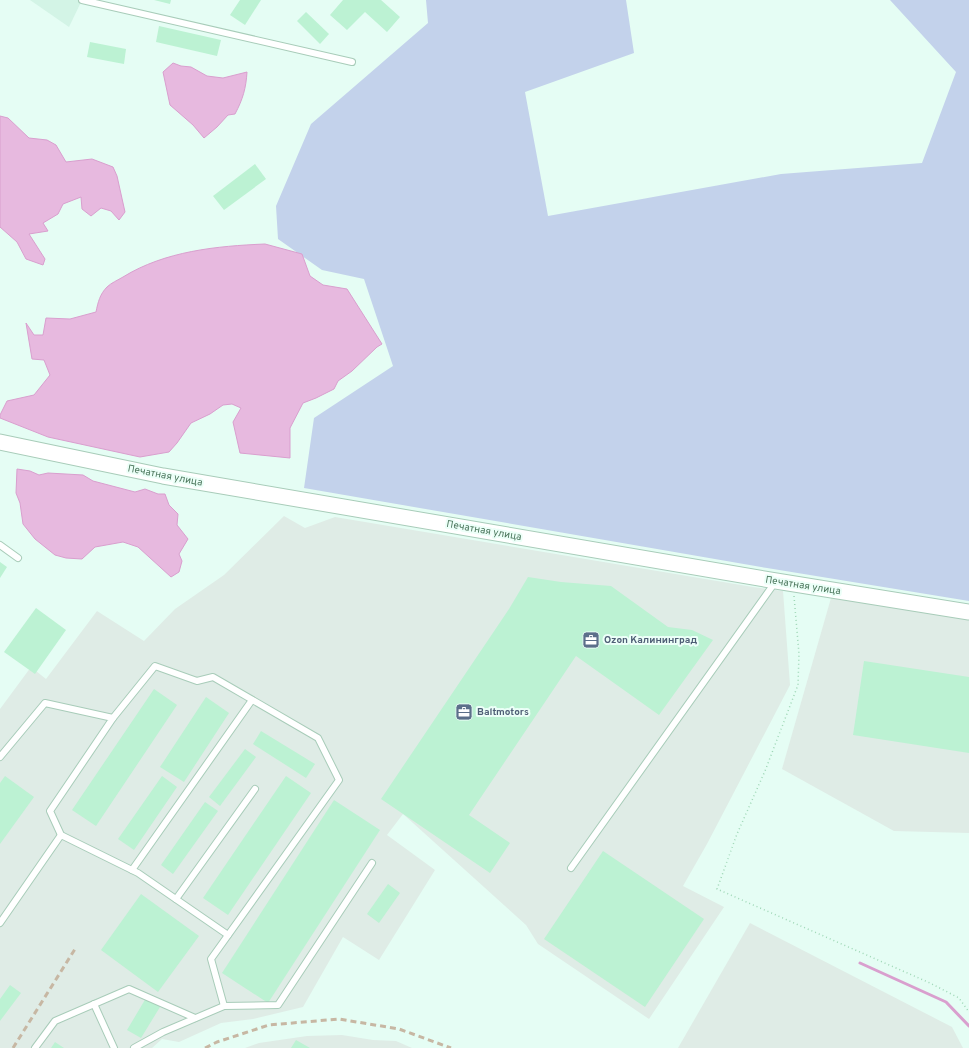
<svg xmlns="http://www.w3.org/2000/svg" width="969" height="1048" font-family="Overpass,sans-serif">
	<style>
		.residential { fill: #d3f4e6 }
		.industrial { fill: #dfece6 }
		.green { fill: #c3d2eb }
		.water { fill: #e7b9df; stroke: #d99fce }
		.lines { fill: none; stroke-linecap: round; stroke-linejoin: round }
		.stream { stroke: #d99fce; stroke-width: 3 }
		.building { fill: #bcf2d3 }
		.service-casing { stroke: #a8ccb9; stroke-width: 8 }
		.tertiary-casing { stroke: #a8ccb9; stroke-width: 17 }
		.path { stroke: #9fd7b6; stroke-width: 1.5; stroke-dasharray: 1 3; stroke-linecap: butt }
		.service { stroke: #fff; stroke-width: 6 }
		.tertiary { stroke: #fff; stroke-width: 15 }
		.rail { stroke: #c7b7a3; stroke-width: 3; stroke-dasharray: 6 4; stroke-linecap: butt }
		.labels { text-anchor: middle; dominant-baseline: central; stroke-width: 4; stroke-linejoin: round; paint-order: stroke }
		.street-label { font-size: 10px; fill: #4a765b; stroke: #ecfff8 }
		.service-label { font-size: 10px; font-weight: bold; fill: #4e5e75; stroke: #ecfff8; text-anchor: start }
	</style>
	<rect width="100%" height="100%" fill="#e5fdf4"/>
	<polygon class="residential" points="30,0 82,0 69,27"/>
	<g class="industrial">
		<polygon points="284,516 305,528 335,517 753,587 783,591 790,685 707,844 683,886 724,907 649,1019 538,944 526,925 403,814 387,835 435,870 379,960 343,937 303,1007 253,1019 221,1023 179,1042 162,1039 152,1048 0,1048 0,709 31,667 46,679 97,611 144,641 175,609 224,575"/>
		<polygon points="833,591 969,614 969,833 894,831 782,769"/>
		<polygon points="750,923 952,1027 963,1048 678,1048"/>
		<polygon points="342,1035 373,1040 396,1041 412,1048 245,1048 259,1043 307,1036"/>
	</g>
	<polygon class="green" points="426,0 626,0 634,53 525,92 548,216 781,174 922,163 956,72 890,0 969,0 969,601 767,568 304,488 314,418 393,366 364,279 322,270 278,239 276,206 311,124 428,23"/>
	<g class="water">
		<path d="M173,63L181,66L191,67L207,76L223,78L247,72C246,88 243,99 235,114L228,115L217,127L204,138L193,125L170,105L163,72Z"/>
		<polygon points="0,116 8,118 29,138 47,140 56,145 66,162 92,159 113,167 117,176 125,212 119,220 111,211 101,208 91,216 82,209 81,197 63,204 58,214 43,223 48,231 29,234 45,259 43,265 26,259 17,242 0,227"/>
		<path d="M265,244L302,254L310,276L323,285L347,289L382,344L377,347L352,371L338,381L334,389L316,398L303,403L290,428V458L240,453L233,422L241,408L232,404L223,405L210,414L191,423L177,443L169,452L140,457L48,437L0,418V415L7,401L34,395L50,375L44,360L32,359L26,323L34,335H43L46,318L70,319L96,312C98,302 100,294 107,287C111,283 118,280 123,277C165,251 217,246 265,244Z"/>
		<polygon points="17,469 30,471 39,475 48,473 83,475 93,481 135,492 145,489 158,494 165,494 169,505 178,514 177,525 188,539 179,554 182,561 179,572 171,577 138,547 123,542 95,547 82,559 66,558 55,555 35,539 23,524 20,503 16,493"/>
	</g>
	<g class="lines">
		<polyline class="stream" points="860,963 946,1002 969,1026"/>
	</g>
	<g class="building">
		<polygon points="154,0 171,0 170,4"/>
		<polygon points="240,0 261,0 245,25 230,15"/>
		<polygon points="343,0 381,0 400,17 387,32 365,12 347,30 330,15"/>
		<polygon points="306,12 329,34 320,44 297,21"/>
		<polygon points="159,26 221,40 217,56 156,42"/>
		<polygon points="90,42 126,49 124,64 87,57"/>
		<polygon points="255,164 266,179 224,210 213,196"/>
		<polygon points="0,562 7,567 0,578"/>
		<polygon points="528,577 561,582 611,586 668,627 692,630 713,640 659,715 576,656 469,815 510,843 490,873 381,799 509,609"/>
		<polygon points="36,608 66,630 35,674 4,652"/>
		<polygon points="864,661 969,677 969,753 853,735"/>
		<polygon points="154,689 177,705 96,826 72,810"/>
		<polygon points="206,697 229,713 184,782 160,767"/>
		<polygon points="261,731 315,764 306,778 253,744"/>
		<polygon points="245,749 256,757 220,806 209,797"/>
		<polygon points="5,776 34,797 0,844 0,783"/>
		<polygon points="162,776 177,787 134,850 118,839"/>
		<polygon points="286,776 311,793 228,915 203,898"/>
		<polygon points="334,800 380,830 268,1003 222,973"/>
		<polygon points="205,802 218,811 173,874 161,865"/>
		<polygon points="603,851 704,919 645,1007 544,939"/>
		<polygon points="388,884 400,893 379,923 367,914"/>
		<polygon points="141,894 199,936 158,992 101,950"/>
		<polygon points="10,985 21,993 0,1021 0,999"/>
		<polygon points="146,998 160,1007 141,1038 127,1030"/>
		<polygon points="296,1040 310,1048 291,1048"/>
		<polygon points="55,1042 64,1048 51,1048"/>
	</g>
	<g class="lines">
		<g class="service-casing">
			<g id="service">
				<polyline points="82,0 352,62"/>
				<polyline points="0,545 18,558"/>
				<polyline points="113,718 155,666 197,681 213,677 318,738 339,780 211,959 224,1006"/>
				<polyline points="0,757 45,703 113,718 50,811 61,835 138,873 228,935"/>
				<polyline points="571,868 776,581"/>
				<polyline points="132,870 252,700"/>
				<polyline points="176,899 255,789"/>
				<polyline points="0,923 61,835"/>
				<polyline points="94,1004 114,1048"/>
				<polyline points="35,1048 55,1021 129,989 195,1018"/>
				<polyline points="134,1048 163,1032 224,1006 278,1005 372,863"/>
			</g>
		</g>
		<g class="tertiary-casing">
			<polyline id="tertiary" points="0,442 163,476 776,581 969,612"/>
		</g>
		<polyline class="path" points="794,596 799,654 798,685 765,771 737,834 717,889 930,983 959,998 969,1012"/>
		<use href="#service" class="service"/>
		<use href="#tertiary" class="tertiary"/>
		<g class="rail">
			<polyline points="13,1048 75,949"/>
			<polyline points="205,1048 217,1042 269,1025 339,1019 399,1029 451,1048"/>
		</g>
	</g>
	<defs>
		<g id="office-square" transform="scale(0.9)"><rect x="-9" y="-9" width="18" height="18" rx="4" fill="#5c6f8a" stroke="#ecfff8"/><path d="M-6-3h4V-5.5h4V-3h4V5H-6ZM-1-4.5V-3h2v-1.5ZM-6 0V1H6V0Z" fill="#fff"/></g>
	</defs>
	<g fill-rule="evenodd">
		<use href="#office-square" x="591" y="640"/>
		<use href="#office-square" x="464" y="712"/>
	</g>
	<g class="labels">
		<g class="street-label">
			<text transform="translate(165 476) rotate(11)">Печатная улица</text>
			<text transform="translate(484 531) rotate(10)">Печатная улица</text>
			<text transform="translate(803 586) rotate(9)">Печатная улица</text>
		</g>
		<g class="service-label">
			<text x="604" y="640">Ozon Калининград</text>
			<text x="477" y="712">Baltmotors</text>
		</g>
	</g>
</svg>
